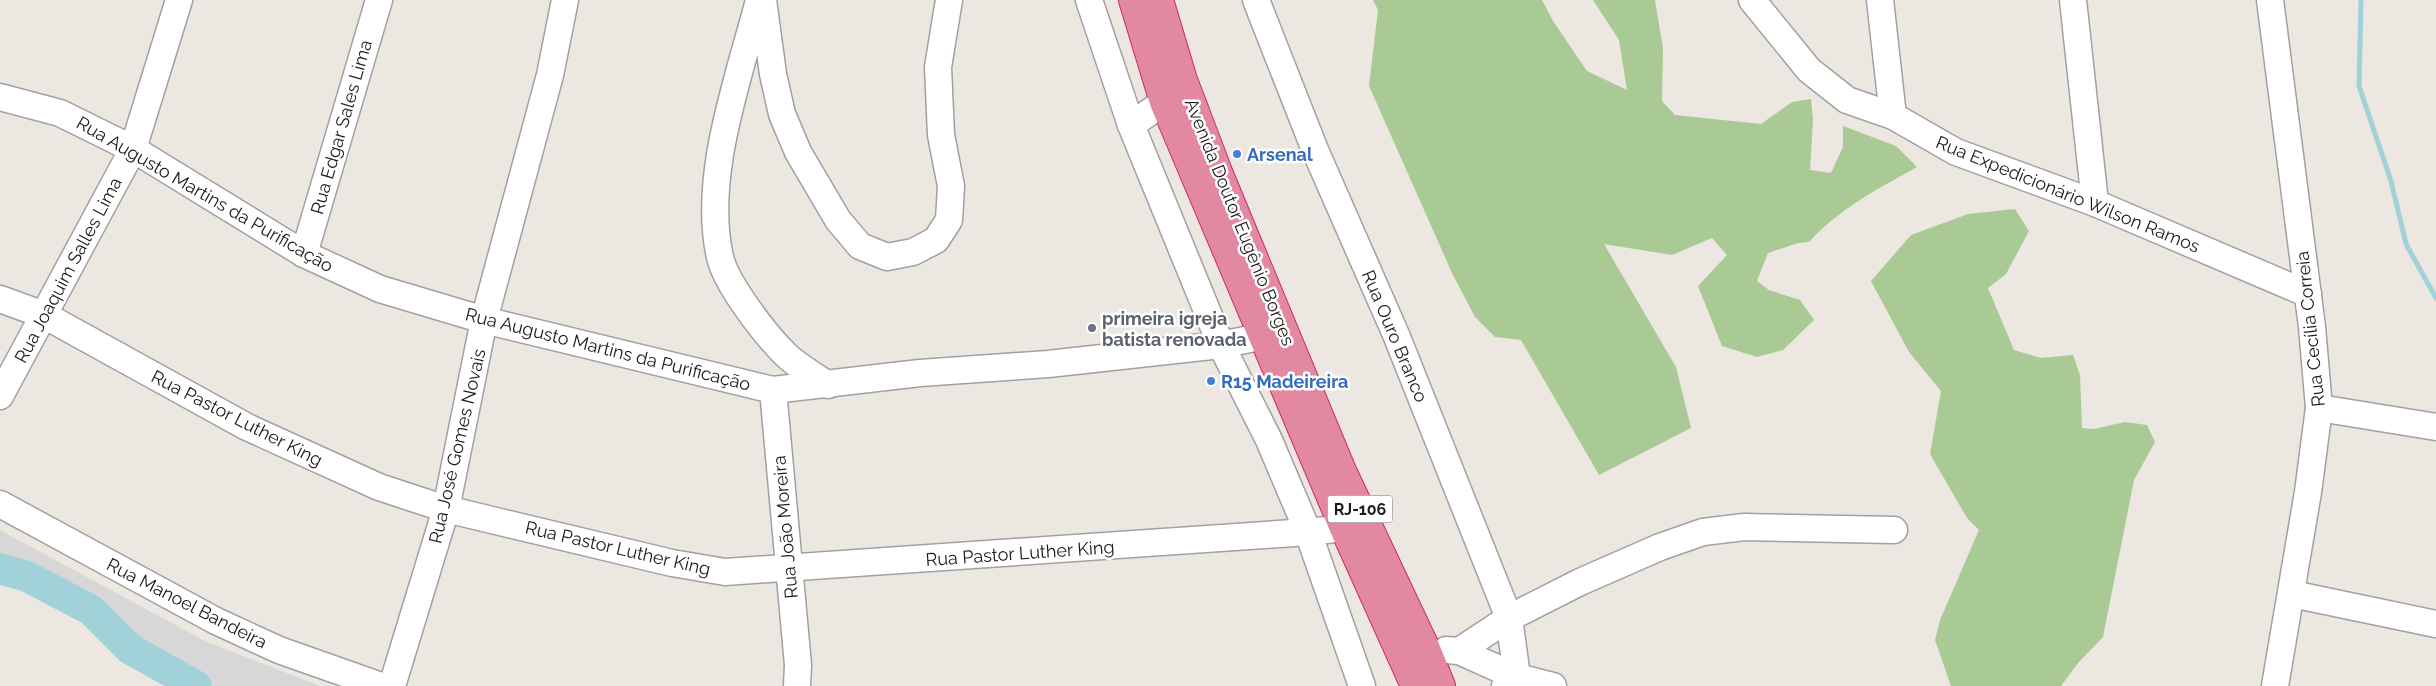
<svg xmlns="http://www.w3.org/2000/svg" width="2436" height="686" font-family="Raleway,sans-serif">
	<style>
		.residential { fill: #d8d7d7 }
		.forest { fill: #a9ca95 }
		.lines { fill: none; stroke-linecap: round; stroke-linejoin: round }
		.stream { stroke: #a1d1d9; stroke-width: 5 }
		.river { stroke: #a1d1d9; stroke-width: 31 }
		.minor-casing { stroke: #a1a1a1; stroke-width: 29 }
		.highway-casing { stroke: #ce296f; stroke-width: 30 }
		.minor { stroke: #fff; stroke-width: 26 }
		.highway { stroke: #e288a0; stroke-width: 28 }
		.shop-dot { fill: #3f7fe0; stroke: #fff; stroke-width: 2 }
		.worship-dot { fill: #6b7280; stroke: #fff; stroke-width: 2 }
		.labels { text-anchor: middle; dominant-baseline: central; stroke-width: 5; stroke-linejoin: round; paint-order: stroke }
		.shield { fill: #fff; stroke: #5f5f5f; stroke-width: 1 }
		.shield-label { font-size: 16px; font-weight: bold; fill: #1a1a1a }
		.street-label { font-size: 18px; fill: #1a1a1a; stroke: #fff }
		.shop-label { font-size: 18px; font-weight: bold; fill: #366cbe; stroke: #fff; text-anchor: start }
		.worship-label { font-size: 18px; font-weight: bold; fill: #5b616d; stroke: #fff; text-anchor: start }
	</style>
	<rect width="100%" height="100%" fill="#ece7e0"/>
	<polygon class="residential" points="0,530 205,641 320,686 183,686 140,660 80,604 0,567"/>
	<g class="forest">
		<path d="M1373,0H1542L1553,21L1587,71L1627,90L1619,40L1593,0H1655L1663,48L1662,101L1675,115L1761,124L1792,102L1811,99L1813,120L1810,170L1831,173L1843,147V126L1896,146L1917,167C1879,188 1839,209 1809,242L1798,243L1768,253L1757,281L1769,290L1800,300L1814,320L1783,350L1757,357L1722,346L1698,286L1727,255L1712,238L1672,255L1604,244L1676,367L1691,428L1599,475L1521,340L1495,337L1475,317L1452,273L1369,86L1378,10Z"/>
		<polygon points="2015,209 2029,231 2006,274 1988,288 2014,350 2041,358 2073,355 2080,375 2082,428 2094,429 2125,422 2147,425 2155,442 2134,480 2103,637 2078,663 2061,686 1951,686 1935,640 1940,620 1979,530 1967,518 1930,454 1941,391 1909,352 1871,281 1911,235 1968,214"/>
	</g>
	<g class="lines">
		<polyline class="stream" points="2361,0 2359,86 2391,181 2406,244 2436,298"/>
		<polyline class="river" points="0,569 26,576 91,610 130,649 196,686"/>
		<g class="minor-casing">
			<g id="minor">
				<polyline points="763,0 773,74 782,114 798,152 838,220 860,246 887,257 913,252 936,240 949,220 951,186 941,135 938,67 949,0"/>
				<polyline points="1089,0 1131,125 1221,345 1269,440 1308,532 1362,686"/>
				<polyline points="1256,0 1315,150 1397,337 1509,618 1517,677 1505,686"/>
				<polyline points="1752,0 1809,70 1847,100 1893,116 1956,152 2095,203 2308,294"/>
				<polyline points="1880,0 1893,116"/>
				<polyline points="2073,0 2095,203"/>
				<polyline points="2270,0 2312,327 2319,408 2308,492 2275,686"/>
				<path d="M758,4C738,80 702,178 720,257C726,284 765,334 785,354C797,366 814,375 828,385"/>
				<polyline points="0,97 60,113 133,149 304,254 380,289 484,320 773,390 920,373 1048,364 1221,345 1264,336"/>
				<polyline points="1131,125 1164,102"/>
				<polyline points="304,254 379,0"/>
				<polyline points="0,299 44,315 247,427 379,487 446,509 672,563 725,572 1308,532 1344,528"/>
				<polyline points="773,390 798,665 797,686"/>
				<polyline points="0,396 133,149 179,0"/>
				<polyline points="2319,408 2436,427"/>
				<polyline points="0,504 216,621 279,650 381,686"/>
				<polyline points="2292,594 2436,624"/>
				<polyline points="1446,650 1459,651 1517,677 1553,686"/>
				<polyline points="1459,651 1509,618 1580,582 1660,547 1703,532 1744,527 1894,530"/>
				<polyline points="392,686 446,509 484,320 550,75 565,0"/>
			</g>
		</g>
		<g class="highway-casing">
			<g id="highway">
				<polyline points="1133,0 1164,102 1344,528 1415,686"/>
				<polyline points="1159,0 1183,80 1218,172 1342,471 1426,649 1441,686"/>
			</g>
		</g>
		<use href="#minor" class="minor"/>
		<use href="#highway" class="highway"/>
	</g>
	<g class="shop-dot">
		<circle cx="1237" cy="154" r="5"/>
		<circle cx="1211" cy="381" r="5"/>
	</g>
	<circle class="worship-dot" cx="1092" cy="328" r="5"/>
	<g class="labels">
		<rect class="shield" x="1327.5" y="495.5" width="65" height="27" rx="4"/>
		<g class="shield-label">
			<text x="1360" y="509">RJ-106</text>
		</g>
		<g class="street-label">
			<text transform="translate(341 127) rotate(-74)">Rua Edgar Sales Lima</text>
			<text transform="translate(205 194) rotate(30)">Rua Augusto Martins da Purificação</text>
			<text transform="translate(2068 194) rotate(22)">Rua Expedicionário Wilson Ramos</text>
			<text transform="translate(1240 222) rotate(68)">Avenida Doutor Eugênio Borges</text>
			<text transform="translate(68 270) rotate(-62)">Rua Joaquim Salles Lima</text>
			<text transform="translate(2310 329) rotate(-96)">Rua Cecília Correia</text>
			<text transform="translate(1395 336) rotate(67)">Rua Ouro Branco</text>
			<text transform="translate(608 349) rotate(14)">Rua Augusto Martins da Purificação</text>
			<text transform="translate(237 418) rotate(27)">Rua Pastor Luther King</text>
			<text transform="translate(457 446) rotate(-77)">Rua José Gomes Novais</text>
			<text transform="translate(785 527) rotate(-95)">Rua João Moreira</text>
			<text transform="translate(618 548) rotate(13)">Rua Pastor Luther King</text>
			<text transform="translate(1020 553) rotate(-4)">Rua Pastor Luther King</text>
			<text transform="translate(187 603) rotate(27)">Rua Manoel Bandeira</text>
		</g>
		<g class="shop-label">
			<text x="1247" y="154">Arsenal</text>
			<text x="1221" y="381">R15 Madeireira</text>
		</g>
		<g class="worship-label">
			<text x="1102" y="318">primeira igreja<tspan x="1102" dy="21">batista renovada</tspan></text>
		</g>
	</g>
</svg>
